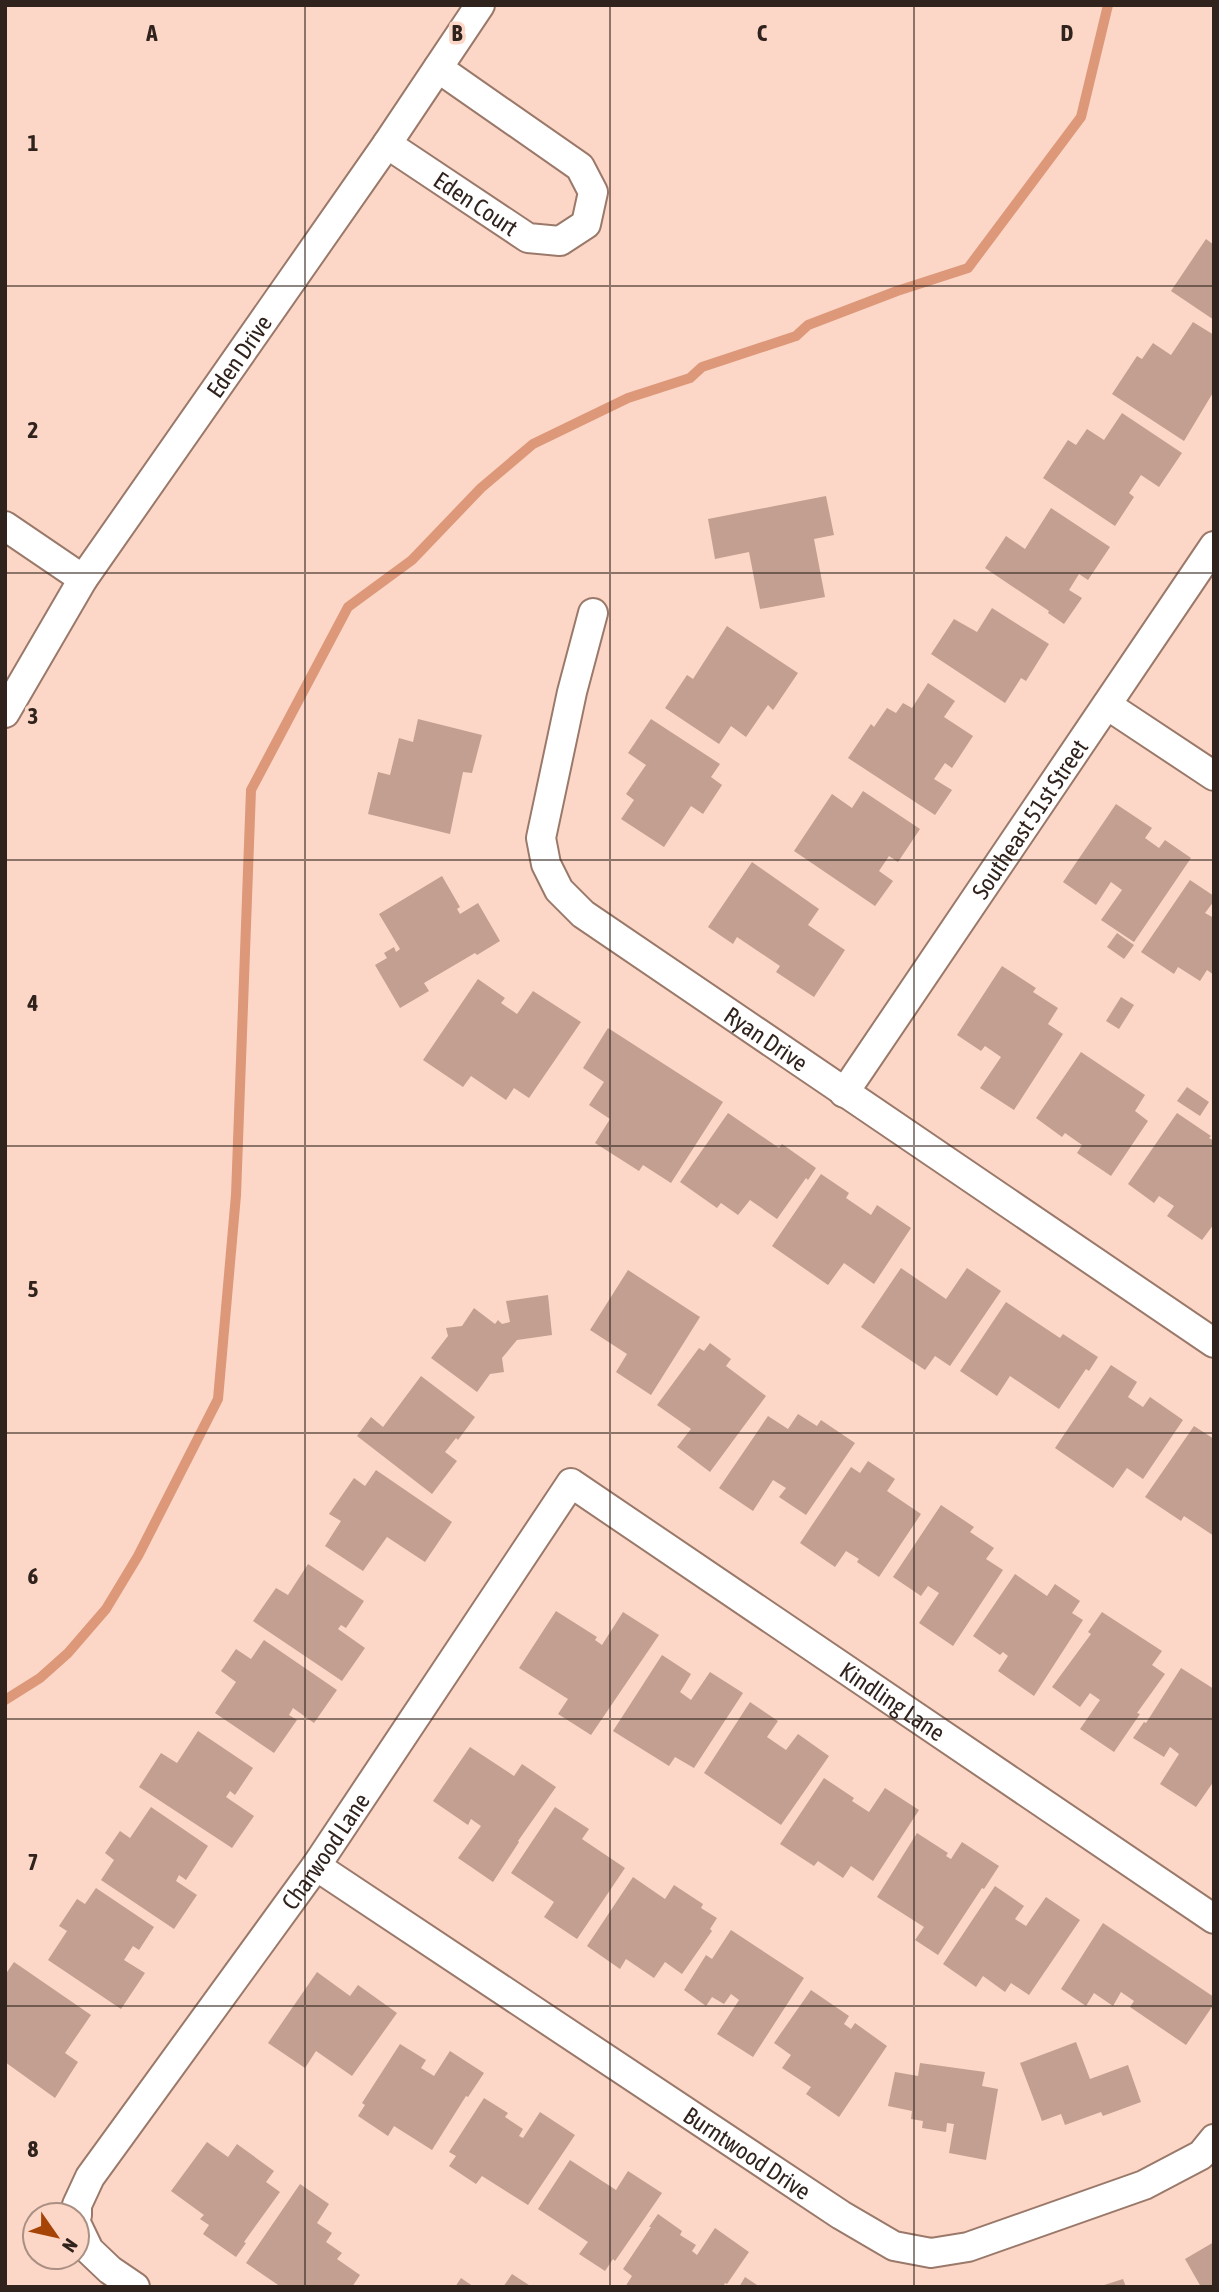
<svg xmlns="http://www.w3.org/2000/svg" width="1219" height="2292" font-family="'Asap Condensed',sans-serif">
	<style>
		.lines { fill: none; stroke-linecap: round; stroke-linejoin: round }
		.stream { stroke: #dd987a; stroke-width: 10 }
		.building { fill: #c29f90 }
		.minor-casing { stroke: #9a796a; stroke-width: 32 }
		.minor { stroke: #fff; stroke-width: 28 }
		.grid { fill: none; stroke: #30221c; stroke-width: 2; stroke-opacity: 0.55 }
		.labels { text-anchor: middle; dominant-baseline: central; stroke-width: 7; stroke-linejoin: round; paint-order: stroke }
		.street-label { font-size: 24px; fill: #30221c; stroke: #fcd7c7 }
		.grid-label { font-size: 23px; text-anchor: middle; font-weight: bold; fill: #30221c; stroke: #fcd7c7; stroke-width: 7; stroke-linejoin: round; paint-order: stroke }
	</style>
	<rect width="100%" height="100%" fill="#fcd7c7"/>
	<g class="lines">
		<polyline class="stream" points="5,1700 40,1678 68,1653 106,1609 138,1556 218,1399 236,1195 251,790 348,607 412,560 481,488 533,444 628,398 690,378 702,367 796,336 808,325 897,291 968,268 1081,117 1108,5"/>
	</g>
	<g class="building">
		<polygon points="1206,239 1214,245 1214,320 1171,291"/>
		<polygon points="1193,322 1214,335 1214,391 1184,441 1112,394 1137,356 1142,359 1153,343 1171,355"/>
		<polygon points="1122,413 1182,453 1159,487 1141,475 1129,493 1134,497 1115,526 1043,478 1068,440 1076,445 1087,429 1104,440"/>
		<polygon points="826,496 834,535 814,539 825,597 760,609 749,552 715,559 708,519"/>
		<polygon points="1051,508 1110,547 1088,580 1079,574 1069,590 1082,598 1064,624 1048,613 1049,611 985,568 1006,536 1025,549"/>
		<polygon points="992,608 1049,644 1026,681 1021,678 1005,703 931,654 954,619 977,632"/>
		<polygon points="727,626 798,673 773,710 768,705 746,737 731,726 719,744 665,708 687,675 693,679"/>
		<polygon points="928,683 955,701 944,717 973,736 952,768 945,763 934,779 952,790 935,815 848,758 871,724 874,727 887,708 896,713 903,703 912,708"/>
		<polygon points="418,719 482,735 472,773 463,772 450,834 368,814 378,772 390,775 399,738 413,742"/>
		<polygon points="651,719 720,764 711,777 722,785 703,814 691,806 664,847 621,819 634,800 626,794 646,765 628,753"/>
		<polygon points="863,791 920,829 898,862 889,856 879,871 893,881 875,906 794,851 832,794 852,808"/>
		<polygon points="1116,804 1152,828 1145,838 1159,848 1165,840 1191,858 1134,942 1101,920 1122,890 1111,882 1096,905 1063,882"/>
		<polygon points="752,862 819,909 808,925 845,950 814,997 776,972 780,966 737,937 733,944 708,927"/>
		<polygon points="442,876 460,907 457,909 460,914 478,903 500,941 477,955 475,953 424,983 429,991 400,1008 375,965 387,958 384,953 394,947 396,952 400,949 379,914"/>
		<polygon points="1190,880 1214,896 1214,901 1205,913 1214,918 1214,975 1207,970 1200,981 1178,967 1174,974 1141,952"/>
		<polygon points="1117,933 1134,945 1124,959 1107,947"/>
		<polygon points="1002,966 1036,988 1033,992 1058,1008 1048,1024 1063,1034 1014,1110 980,1088 1001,1057 985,1046 981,1051 957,1035"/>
		<polygon points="478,979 505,998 501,1003 517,1014 533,991 581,1022 529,1098 514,1088 506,1100 471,1076 463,1087 423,1060"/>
		<polygon points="1121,997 1134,1005 1119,1029 1106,1021"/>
		<polygon points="608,1028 723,1102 671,1183 643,1165 639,1171 595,1143 610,1119 589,1105 604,1082 583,1068"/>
		<polygon points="1081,1052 1145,1095 1135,1111 1148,1121 1111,1176 1077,1153 1082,1145 1065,1133 1062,1137 1036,1118"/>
		<polygon points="1187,1087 1209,1102 1200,1116 1177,1101"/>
		<polygon points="728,1113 779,1148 782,1144 816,1168 808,1180 806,1178 777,1219 750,1200 738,1215 721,1203 717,1208 680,1182"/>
		<polygon points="1177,1113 1211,1136 1209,1138 1214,1141 1214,1224 1202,1240 1167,1216 1174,1206 1159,1196 1154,1203 1128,1184"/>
		<polygon points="821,1174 849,1193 846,1198 871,1215 877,1205 911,1228 874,1284 844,1263 828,1285 772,1246"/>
		<polygon points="901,1268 946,1299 967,1268 1001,1291 950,1366 935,1356 925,1370 861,1327"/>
		<polygon points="628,1270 700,1317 651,1395 616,1372 627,1354 590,1330"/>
		<polygon points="548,1295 552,1335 517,1340 502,1358 504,1372 490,1374 477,1392 431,1358 448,1336 446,1328 462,1326 474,1308 495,1324 498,1320 502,1324 510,1322 506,1301"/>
		<polygon points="1006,1302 1060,1338 1063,1334 1098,1357 1089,1371 1086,1369 1059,1409 1010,1376 997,1396 960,1371"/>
		<polygon points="710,1343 731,1359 726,1366 766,1396 710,1472 677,1447 691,1429 657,1405 699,1348 704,1351"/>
		<polygon points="1111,1365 1137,1382 1128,1397 1143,1407 1150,1397 1183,1420 1143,1479 1127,1468 1113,1488 1055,1448"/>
		<polygon points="421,1376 475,1417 458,1440 456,1438 445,1452 457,1461 432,1494 357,1436 371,1417 383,1427"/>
		<polygon points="798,1414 817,1426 821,1420 855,1443 806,1515 779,1497 786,1488 773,1480 753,1511 719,1488 768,1416 788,1429"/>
		<polygon points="1194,1426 1214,1439 1214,1536 1184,1516 1181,1521 1145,1497"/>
		<polygon points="868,1461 895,1479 887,1491 921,1514 879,1577 857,1562 859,1559 846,1551 835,1567 800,1543 851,1467 860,1473"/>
		<polygon points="376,1470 452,1522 425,1562 387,1537 363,1571 325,1546 341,1521 329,1514 354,1478 365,1486"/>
		<polygon points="941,1505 974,1527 970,1532 994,1548 986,1559 1003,1570 953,1646 919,1623 939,1593 928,1586 921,1596 893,1577"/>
		<polygon points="308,1564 364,1601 346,1628 341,1625 338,1629 365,1648 342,1681 253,1621 276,1588 288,1595"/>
		<polygon points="1015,1574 1047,1596 1055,1584 1080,1601 1072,1613 1083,1620 1034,1696 998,1671 1008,1656 1003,1652 1000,1655 973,1636"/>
		<polygon points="556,1611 597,1637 595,1640 602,1645 623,1612 659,1635 591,1735 558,1714 568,1699 519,1668"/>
		<polygon points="1102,1612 1162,1651 1152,1665 1165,1674 1137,1713 1140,1714 1114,1752 1080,1729 1100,1700 1090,1693 1080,1707 1052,1687 1091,1634 1088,1632"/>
		<polygon points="264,1640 337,1690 314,1723 293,1708 289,1715 297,1720 274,1753 215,1713 236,1682 221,1671 236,1649 251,1659"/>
		<polygon points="662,1655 691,1674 680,1692 691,1700 710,1672 743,1693 694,1768 675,1757 669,1766 613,1731"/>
		<polygon points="1181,1668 1214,1689 1214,1781 1196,1807 1160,1784 1179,1754 1170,1747 1164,1757 1133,1738 1144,1722 1146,1723"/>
		<polygon points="750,1702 778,1721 767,1737 786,1750 798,1734 829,1756 781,1825 704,1773"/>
		<polygon points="198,1731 253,1768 235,1795 230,1791 226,1797 254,1816 232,1848 139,1787 161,1753 177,1763"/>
		<polygon points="470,1747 514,1776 522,1764 556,1787 518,1841 519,1842 493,1882 458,1858 481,1826 471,1819 468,1825 433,1801"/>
		<polygon points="824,1778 854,1798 852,1801 869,1812 885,1788 919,1810 873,1881 851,1866 843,1878 818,1861 814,1866 780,1844"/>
		<polygon points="151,1807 208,1846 186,1880 179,1875 176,1881 197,1895 174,1929 101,1880 114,1860 105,1853 120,1831 130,1838"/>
		<polygon points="555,1807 589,1829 582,1839 625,1868 577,1939 544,1917 554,1902 511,1873"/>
		<polygon points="917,1833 948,1853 946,1856 951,1859 962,1842 999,1866 984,1889 982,1888 938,1955 915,1940 924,1927 877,1897"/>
		<polygon points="633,1877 665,1899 674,1885 703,1904 701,1908 717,1918 710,1929 712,1931 682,1974 665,1962 654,1978 626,1959 620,1969 587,1946"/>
		<polygon points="995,1886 1024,1906 1015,1919 1026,1926 1046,1897 1080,1920 1029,1995 1011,1983 1005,1992 983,1976 976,1987 943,1964"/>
		<polygon points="96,1888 154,1927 139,1950 133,1946 124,1960 145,1973 121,2009 48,1960 67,1931 59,1926 77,1899 85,1904"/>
		<polygon points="1103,1923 1214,1997 1214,2004 1186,2045 1130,2007 1134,2001 1121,1992 1113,2006 1094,1993 1086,2006 1061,1989"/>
		<polygon points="731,1930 804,1978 753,2057 717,2034 739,2000 731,1994 724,2004 712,1997 706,2006 684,1990 706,1955 712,1959"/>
		<polygon points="14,1962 91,2015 65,2053 78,2062 55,2098 5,2062 5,1975"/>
		<polygon points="317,1972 350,1996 358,1985 397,2013 352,2076 316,2051 305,2068 268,2043"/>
		<polygon points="811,1990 849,2016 844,2024 851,2029 855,2023 887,2046 839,2117 806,2094 811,2087 782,2068 791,2055 774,2043"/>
		<polygon points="1076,2042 1090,2079 1128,2065 1141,2102 1103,2116 1101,2112 1065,2125 1061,2114 1042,2121 1020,2063"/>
		<polygon points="400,2044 426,2060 421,2068 434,2076 450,2051 484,2073 468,2097 466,2096 432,2150 394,2126 388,2136 358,2116 365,2105 362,2103"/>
		<polygon points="920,2063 985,2072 982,2086 998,2089 986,2160 949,2153 954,2124 947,2123 946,2132 922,2128 923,2121 911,2119 912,2111 888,2106 895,2072 918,2076"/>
		<polygon points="484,2098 508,2113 505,2117 523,2129 519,2136 523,2138 540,2112 575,2135 528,2205 482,2176 476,2184 449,2166 456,2156 449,2152"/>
		<polygon points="207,2142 228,2157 237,2144 274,2171 266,2182 280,2192 244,2242 246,2243 236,2257 203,2234 209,2225 200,2219 204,2215 171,2191"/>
		<polygon points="570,2160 616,2190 628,2171 662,2193 615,2261 613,2259 605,2271 579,2254 588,2242 538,2209"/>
		<polygon points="300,2184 329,2204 317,2223 332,2233 326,2242 342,2253 337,2259 360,2275 352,2287 281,2287 246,2263"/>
		<polygon points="658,2214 682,2231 680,2235 696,2245 692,2251 697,2255 715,2228 749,2252 727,2284 725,2283 723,2287 625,2287 632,2276 623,2269 651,2227 649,2227"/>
		<polygon points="1214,2242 1214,2287 1201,2287 1185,2259"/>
		<polygon points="512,2274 532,2287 503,2287"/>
		<polygon points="745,2277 760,2287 739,2287"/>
		<polygon points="461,2278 474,2287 455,2287"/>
		<polygon points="1123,2279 1126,2287 1101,2287 1101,2286"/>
	</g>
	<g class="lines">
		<g class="minor-casing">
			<g id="minor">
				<path id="s1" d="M387,144L528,238L560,241L586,224L593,192L580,167L438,68"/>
				<polyline points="5,526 83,579"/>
				<path id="s2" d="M593,613L572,692L541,838L546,864L559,890L583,914L1214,1343"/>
				<polyline points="1107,705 1214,776"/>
				<path id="s3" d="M5,713L83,579L387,144L480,5"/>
				<path id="s4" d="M844,1093L1214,546"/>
				<path id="s5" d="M316,1866L841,2215L894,2246L931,2253L968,2247L1144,2185L1201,2155L1214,2139"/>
				<path id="s6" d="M77,2215V2205L90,2177L316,1866L571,1483L1214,1919"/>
				<polyline points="77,2225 89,2250 110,2270 135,2287"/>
			</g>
		</g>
		<use href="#minor" class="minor"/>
	</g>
	<path class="grid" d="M305,5V2287M610,5V2287M914,5V2287M5,286H1214M5,573H1214M5,860H1214M5,1146H1214M5,1433H1214M5,1719H1214M5,2006H1214"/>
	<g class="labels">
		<g class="street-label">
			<text stroke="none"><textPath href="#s1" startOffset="107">Eden Court</textPath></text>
			<text stroke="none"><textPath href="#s3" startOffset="427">Eden Drive</textPath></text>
			<text stroke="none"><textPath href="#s4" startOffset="331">Southeast 51st Street</textPath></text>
			<text stroke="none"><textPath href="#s2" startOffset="542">Ryan Drive</textPath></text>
			<text stroke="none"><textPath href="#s6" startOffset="1274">Kindling Lane</textPath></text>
			<text stroke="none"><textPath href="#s6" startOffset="443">Charwood Lane</textPath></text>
			<text stroke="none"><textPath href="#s5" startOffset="518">Burntwood Drive</textPath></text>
		</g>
	</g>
	<g class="grid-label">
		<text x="152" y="41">A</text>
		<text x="457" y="41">B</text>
		<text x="762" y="41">C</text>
		<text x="1067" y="41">D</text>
		<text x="33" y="151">1</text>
		<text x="33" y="438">2</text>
		<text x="33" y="724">3</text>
		<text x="33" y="1011">4</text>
		<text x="33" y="1297">5</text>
		<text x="33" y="1584">6</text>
		<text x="33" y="1870">7</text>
		<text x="33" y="2157">8</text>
	</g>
	<rect width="1219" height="2292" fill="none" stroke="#30221c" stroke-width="14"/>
	<g transform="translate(56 2236) rotate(124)"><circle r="33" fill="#fcd7c7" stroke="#aa8f83" stroke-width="2"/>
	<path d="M0-5L12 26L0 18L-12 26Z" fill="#a64306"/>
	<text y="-10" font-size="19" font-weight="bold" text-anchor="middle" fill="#30221c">N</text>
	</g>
</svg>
